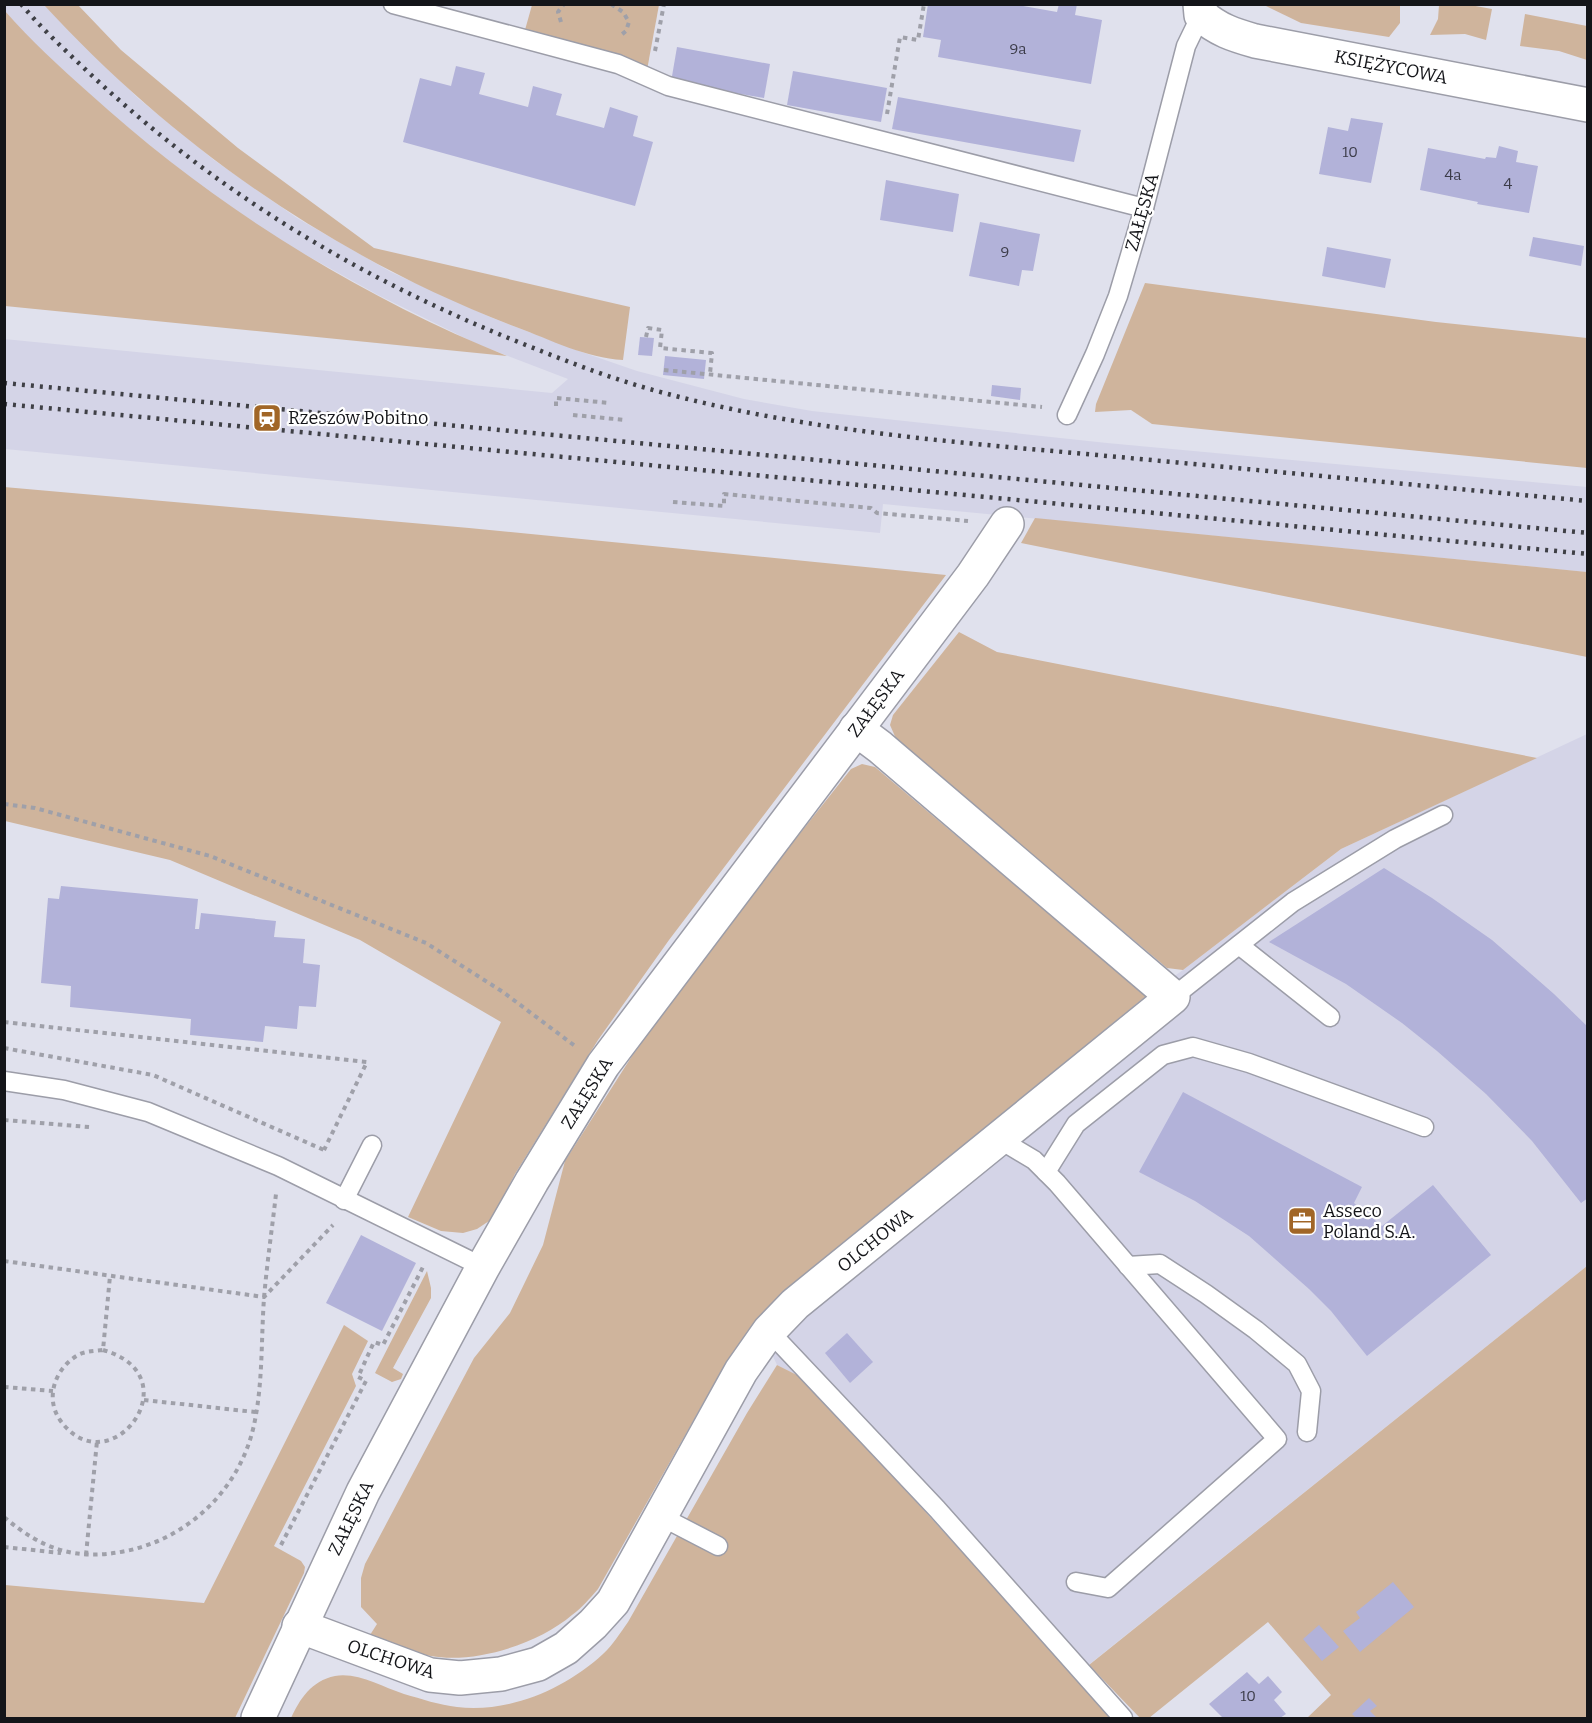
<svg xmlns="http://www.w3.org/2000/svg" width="1592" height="1723" font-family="Bitter,serif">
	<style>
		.built { fill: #d4d4e7 }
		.green { fill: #cfb49c }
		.building { fill: #b2b2d9 }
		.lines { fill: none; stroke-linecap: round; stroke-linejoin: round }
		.lane-casing { stroke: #9c9da8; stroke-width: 21 }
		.street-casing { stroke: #9c9da8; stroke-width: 36 }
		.secondary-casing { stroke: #9c9da8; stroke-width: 36 }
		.path { stroke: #9fa0a9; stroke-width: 4; stroke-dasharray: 4.5 4.5; stroke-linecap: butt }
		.lane { stroke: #fff; stroke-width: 18 }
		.street { stroke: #fff; stroke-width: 33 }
		.secondary { stroke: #fff; stroke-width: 33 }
		.rail { stroke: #3f4046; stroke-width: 4.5; stroke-dasharray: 3 6; stroke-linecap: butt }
		.labels { text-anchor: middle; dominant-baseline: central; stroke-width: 4.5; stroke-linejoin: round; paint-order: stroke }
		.number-label { font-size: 15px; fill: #3c3c49 }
		.street-label { font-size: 18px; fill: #141519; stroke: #fff }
		.poi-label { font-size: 18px; fill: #141519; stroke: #fff; text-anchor: start }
	</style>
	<rect width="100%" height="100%" fill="#e0e1ed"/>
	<g class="built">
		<polygon points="5,5 44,5 139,99 214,160 297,218 391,272 490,317 579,351 637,371 744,399 812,411 1107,443 1587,487 1587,572 883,504 880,533 5,449 4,339 552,393 568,379 477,344 378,295 279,240 197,184 114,116 31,41 5,11"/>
		<polygon points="1587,734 1587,1266 1076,1675 803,1378 777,1365 756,1320 784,1294 1146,996 1183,970 1341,849"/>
	</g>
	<g class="green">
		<path d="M44,5H78L121,50L238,148L374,248L630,307L623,360C586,358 551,340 516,327C335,258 174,146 44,5Z"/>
		<polygon points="532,5 659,5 647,70 525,30"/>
		<polygon points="1264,5 1400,5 1400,23 1389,37 1301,23"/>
		<polygon points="1439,5 1470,5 1492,9 1486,40 1465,34 1430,35 1438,19"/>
		<path d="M5,11C31,41 60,67 89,93C211,204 354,294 507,356L5,306Z"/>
		<polygon points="1525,14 1587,26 1587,60 1559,51 1520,46"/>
		<polygon points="1145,283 1436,322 1587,338 1587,468 1152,424 1131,410 1095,412 1096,404"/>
		<polygon points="4,487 469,528 946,575 669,940 598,1040 515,1174 492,1219 477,1229 463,1233 441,1231 408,1217 501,1022 360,940 170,860 5,821"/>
		<polygon points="1035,518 1587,572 1587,657 1021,543"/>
		<polygon points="959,632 997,652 1537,758 1341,849 1183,970 1167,968 897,741 890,725 893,715"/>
		<path d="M862,764L875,767L1146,996L784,1294L756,1320L727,1361L598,1589C590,1598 582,1608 572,1615C538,1644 475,1664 431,1656C409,1652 389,1645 370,1635L377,1624L361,1607V1578L365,1564L474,1358L510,1313L543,1245L565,1161L632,1056L710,947L851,769Z"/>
		<polygon points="1587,1266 1587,1718 1307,1718 1331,1695 1268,1622 1149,1718 1140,1718 1089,1665"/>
		<polygon points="427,1271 431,1288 431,1298 393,1368 403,1374 401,1379 392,1382 375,1373"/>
		<polygon points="344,1325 368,1341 352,1374 356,1386 274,1546 301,1561 305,1567 304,1573 235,1718 5,1718 5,1585 204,1603"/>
		<path d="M777,1365L803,1378L1114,1718H291C300,1699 311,1681 335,1676C358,1672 382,1687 404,1694C422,1699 439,1705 457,1707C510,1713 565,1689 603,1654C613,1645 620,1633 628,1622L747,1413Z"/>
	</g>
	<g class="building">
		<polygon points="928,4 1012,4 1057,12 1059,4 1077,4 1075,15 1102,20 1091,84 938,57 941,40 923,37"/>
		<polygon points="677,47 770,64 764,98 671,82"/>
		<polygon points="456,66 485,73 479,94 528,107 533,86 562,94 556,115 604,128 610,107 638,116 633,136 653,142 635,206 403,142 420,78 451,86"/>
		<polygon points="793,71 887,88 881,122 787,105"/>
		<polygon points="898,97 1081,130 1074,162 892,129"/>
		<polygon points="1351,118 1383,123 1371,183 1319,174 1328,127 1348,131"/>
		<polygon points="1499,146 1518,151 1516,162 1538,166 1529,213 1477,204 1478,202 1420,190 1428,148 1485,159 1486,157 1496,158"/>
		<polygon points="886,180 959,194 953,232 880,220"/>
		<polygon points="980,222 1040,234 1033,271 1022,270 1019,286 969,276"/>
		<polygon points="1533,237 1584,246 1581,266 1529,256"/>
		<polygon points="1327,247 1391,259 1385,288 1322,276"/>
		<polygon points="640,337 654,338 652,356 638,355"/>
		<polygon points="665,356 706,360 704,379 663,375"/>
		<polygon points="992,385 1021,388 1020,400 991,396"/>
		<polygon points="1384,868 1432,898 1492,940 1554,994 1588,1027 1588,1198 1581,1203 1532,1141 1486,1094 1437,1051 1402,1023 1346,984 1269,942"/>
		<polygon points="61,886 198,899 195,929 199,929 201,913 276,921 274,937 305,939 303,963 320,965 316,1007 299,1006 297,1029 265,1026 263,1042 190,1035 191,1019 70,1007 71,986 41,983 48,898 59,899"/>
		<polygon points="1183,1092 1362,1187 1354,1203 1382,1226 1433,1185 1491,1255 1367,1356 1331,1311 1309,1289 1249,1236 1195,1201 1139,1172"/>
		<polygon points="361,1235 416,1263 382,1331 326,1303"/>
		<polygon points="847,1333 873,1362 850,1383 825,1353"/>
		<polygon points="1393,1582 1414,1607 1360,1652 1343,1631 1360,1618 1356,1612"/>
		<polygon points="1319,1625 1339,1647 1322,1661 1303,1639"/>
		<polygon points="1247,1672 1259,1684 1268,1676 1282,1692 1274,1700 1286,1714 1280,1718 1223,1718 1209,1704"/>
		<polygon points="1369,1698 1377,1706 1370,1711 1377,1718 1356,1718 1352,1714"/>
	</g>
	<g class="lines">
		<g class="lane-casing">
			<g id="lane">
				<polyline points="393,4 618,64 668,86 1144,208"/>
				<polyline points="1067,415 1095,354 1118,296 1144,208 1186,46 1201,15"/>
				<polyline points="1239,945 1330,1017"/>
				<polyline points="1173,997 1293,902 1395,839 1443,815"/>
				<polyline points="4,1081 64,1090 148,1112 278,1166 483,1267"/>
				<polyline points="999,1139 1034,1160 1057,1183 1277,1439 1108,1588 1076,1582"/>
				<polyline points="1046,1172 1076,1124 1163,1055 1193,1047 1249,1063 1424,1127"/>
				<polyline points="344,1200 372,1145"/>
				<polyline points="1128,1266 1160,1264 1206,1294 1256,1330 1297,1364 1311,1391 1307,1432"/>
				<polyline points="769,1331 937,1509 1123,1718"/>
				<polyline points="660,1516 718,1546"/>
			</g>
		</g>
		<g class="street-casing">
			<g id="street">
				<polyline points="299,1626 430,1675 460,1678 501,1674 538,1664 566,1648 593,1624 613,1602 741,1371 769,1331 795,1304 1173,997 880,747 856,729"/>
				<polyline points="258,1718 363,1492 483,1267 532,1181 603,1065 973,575 1007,524"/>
			</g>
		</g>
		<g class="secondary-casing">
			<path id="secondary" d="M1200,4L1201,15C1218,30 1234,35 1255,41L1588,105"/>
		</g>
		<g class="path">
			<polyline points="611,4 623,12 629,22 626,31 620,36"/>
			<polyline points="561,22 558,12 564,4"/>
			<polyline points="655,51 664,4"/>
			<polyline points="887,114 900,37 918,40 924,4"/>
			<polyline points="646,337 648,328 662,330 660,348 712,353 710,374"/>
			<polyline points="664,370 1042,407"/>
			<polyline points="556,406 556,398 610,403"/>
			<polyline points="573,415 625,420"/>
			<polyline points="673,502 724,506 724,494 871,508 877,513 968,521"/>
			<polyline points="4,804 35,808 210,856 426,943 503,992 575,1046"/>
			<polyline points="4,1022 367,1062 324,1150"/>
			<polyline points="4,1048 153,1075 324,1150 323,1151"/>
			<polyline points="4,1120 89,1127"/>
			<polyline points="4,1261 264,1297 333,1225"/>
			<path d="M103,1350C195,1376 109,1489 60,1420C44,1397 56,1366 80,1354C87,1351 95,1351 103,1350L110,1276"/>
			<polyline points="4,1387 53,1391"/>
			<polyline points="144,1400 255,1412"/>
			<path d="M4,1517C43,1550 76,1561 126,1551C189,1538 240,1489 254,1425C263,1383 261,1340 264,1298C267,1263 272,1229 276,1194"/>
			<polyline points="281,1545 366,1381 358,1377 374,1342 383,1345 423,1267"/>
			<polyline points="4,1547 61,1553"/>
			<polyline points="86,1555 97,1441"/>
		</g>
		<use href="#lane" class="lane"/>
		<use href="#street" class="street"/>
		<use href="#secondary" class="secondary"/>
		<g class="rail">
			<path d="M21,4C41,28 64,49 87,71C218,194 364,282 531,347C576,365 621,382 668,394C808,431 953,442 1097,455C1260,470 1424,486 1588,501"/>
			<polyline points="4,383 1588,533"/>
			<polyline points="4,404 1588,554"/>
		</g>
	</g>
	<defs>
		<g id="station-square" transform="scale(1.5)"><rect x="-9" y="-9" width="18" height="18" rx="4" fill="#a16627" stroke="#fff"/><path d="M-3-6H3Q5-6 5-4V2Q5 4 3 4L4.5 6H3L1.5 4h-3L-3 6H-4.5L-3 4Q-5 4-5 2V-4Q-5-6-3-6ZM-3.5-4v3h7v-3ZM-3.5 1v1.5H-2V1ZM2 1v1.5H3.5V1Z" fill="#fff"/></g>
		<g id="office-square" transform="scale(1.5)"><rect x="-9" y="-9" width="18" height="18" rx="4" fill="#a16627" stroke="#fff"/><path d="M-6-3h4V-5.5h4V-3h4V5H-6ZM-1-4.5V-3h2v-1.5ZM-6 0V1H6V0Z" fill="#fff"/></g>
	</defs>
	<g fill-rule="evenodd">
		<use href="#station-square" x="267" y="418"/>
		<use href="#office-square" x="1302" y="1221"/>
	</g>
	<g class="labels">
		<g class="number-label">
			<text x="1018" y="49">9a</text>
			<text x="1350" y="152">10</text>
			<text x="1453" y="175">4a</text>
			<text x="1508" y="184">4</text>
			<text x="1005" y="252">9</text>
			<text x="1248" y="1696">10</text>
		</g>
		<g class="street-label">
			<text transform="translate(1391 67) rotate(11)">KSIĘŻYCOWA</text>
			<text transform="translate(1142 212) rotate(-74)">ZAŁĘSKA</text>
			<text transform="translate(876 703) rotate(-53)">ZAŁĘSKA</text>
			<text transform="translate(587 1093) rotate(-58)">ZAŁĘSKA</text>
			<text transform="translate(875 1240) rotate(-39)">OLCHOWA</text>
			<text transform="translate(351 1518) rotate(-64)">ZAŁĘSKA</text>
			<text transform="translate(391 1659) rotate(18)">OLCHOWA</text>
		</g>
		<g class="poi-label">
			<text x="288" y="418">Rzeszów Pobitno</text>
			<text x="1323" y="1211">Asseco<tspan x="1323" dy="21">Poland S.A.</tspan></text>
		</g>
	</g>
	<rect width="1592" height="1723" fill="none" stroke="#141519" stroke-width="12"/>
</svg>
